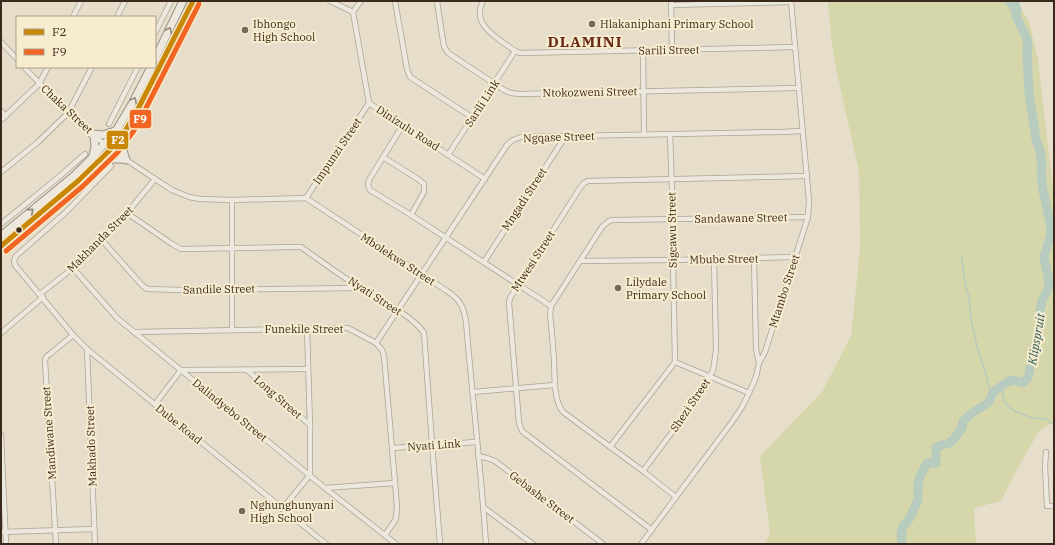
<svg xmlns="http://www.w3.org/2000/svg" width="1055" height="545" font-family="'IBM Plex Serif',serif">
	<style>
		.green { fill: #d6d6ab }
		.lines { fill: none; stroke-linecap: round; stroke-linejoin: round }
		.stream { stroke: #b7cbbe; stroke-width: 1.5 }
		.river { stroke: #b7cbbe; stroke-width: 9 }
		.minor-casing { stroke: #aba394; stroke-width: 6 }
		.secondary-casing { stroke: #9a9284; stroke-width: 9 }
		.minor { stroke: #ede8dd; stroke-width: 4.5 }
		.secondary { stroke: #ede8dd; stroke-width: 7 }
		.bus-1-casing { stroke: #f8eccf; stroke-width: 8 }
		.bus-2-casing { stroke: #f8eccf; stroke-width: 8 }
		.bus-1 { stroke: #c88707; stroke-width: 5 }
		.bus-2 { stroke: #f26522; stroke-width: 5 }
		.oneway { stroke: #94897c }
		.poi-dot { fill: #766959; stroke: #f8eccf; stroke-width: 1.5 }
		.bus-dot { fill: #3a2a1c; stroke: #f8eccf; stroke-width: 1.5 }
		.labels { text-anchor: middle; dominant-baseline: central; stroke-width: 4; stroke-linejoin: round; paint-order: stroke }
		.poi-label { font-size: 11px; fill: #3a2a1c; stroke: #f8eccf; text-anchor: start }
		.street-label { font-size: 11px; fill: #3a2a1c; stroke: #f8eccf }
		.water-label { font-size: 12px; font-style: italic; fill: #2a5b58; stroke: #f8eccf }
		.district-label { font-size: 15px; font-weight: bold; letter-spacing: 1px; fill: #6a2917; stroke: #f8eccf }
		.line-badge { stroke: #f8eccf; stroke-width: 1.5 }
		.badge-label { font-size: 11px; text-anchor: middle; font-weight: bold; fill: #fff }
	</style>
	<rect width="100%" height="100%" fill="#e6deca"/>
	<polygon class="green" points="828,1 1017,1 1029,22 1038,59 1054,198 1054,421 1040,430 1022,460 1001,501 974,508 976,544 765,544 770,532 760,456 822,392 851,336 860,249 859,172 836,69 831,37"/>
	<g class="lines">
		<g class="stream">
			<path d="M1009,1C1008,9 1012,13 1017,18"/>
			<path d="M1026,38C1023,47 1022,50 1027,58"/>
			<polyline points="962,256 962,262 966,287 969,297 971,320 978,350 987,378 991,397"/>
			<polyline points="994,391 1003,392 1004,401 1007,405 1011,409 1031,418 1047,419 1051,423 1054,424"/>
		</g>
		<polyline class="river" points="902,544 901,534 903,526 908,521 913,511 918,499 918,485 920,476 927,463 936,463 936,447 949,443 954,439 962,428 963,421 972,413 988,403 994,391 1009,381 1014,380 1023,383 1028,378 1040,324 1040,311 1042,301 1047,291 1049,281 1044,257 1051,233 1050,223 1043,190 1041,175 1042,167 1040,151 1036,139 1029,94 1027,54 1028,47 1027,39 1016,16 1017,11 1015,4 1009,1"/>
		<g class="minor-casing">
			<g id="minor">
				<polyline points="330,1 353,12 369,103 485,179"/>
				<polyline points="395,1 407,69 410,77 473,118"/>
				<polyline points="437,1 443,41 444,46 448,53 504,90 511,93 520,94 798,88"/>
				<path d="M483,1C470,25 499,39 515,51L520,53L795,47"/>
				<polyline points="671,1 672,50"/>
				<polyline points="671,5 791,2"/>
				<polyline points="353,12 361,1"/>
				<polyline points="73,17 81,1"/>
				<polyline points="117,17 125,1"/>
				<polyline points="155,33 171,1"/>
				<polyline points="1,42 17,59"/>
				<polyline points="643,51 644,135"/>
				<path d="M24,67L68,113L104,144L125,159L155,179L172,190L189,197L200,199L232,200L306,198L447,291C460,300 463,305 466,321C472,395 481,469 486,544"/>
				<polyline points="1,111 6,116"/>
				<polyline points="1,120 39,84 48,67"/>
				<polyline points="109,124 138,67"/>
				<polyline points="403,125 369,180 368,185 370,190 411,215 551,306"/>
				<polyline points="448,155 515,51"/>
				<polyline points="383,157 418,179 424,184 424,192 411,215"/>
				<polyline points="111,166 65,213 16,256 14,261 15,265 73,335 87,349 326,544"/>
				<polyline points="1,172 38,142 68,113 92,67"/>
				<polyline points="306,198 369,103"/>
				<polyline points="232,200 232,330"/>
				<path d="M127,213L172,244L181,249L293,247H301C321,261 341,276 362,289C381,301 412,315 424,333L432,444L440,544"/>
				<polyline points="1,224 60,176 85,154"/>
				<polyline points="101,239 140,283 145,288 149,289 181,290 360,288"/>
				<polyline points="754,258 756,349 759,363"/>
				<polyline points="581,261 673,260 795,257"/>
				<polyline points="484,262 565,137"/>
				<polyline points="73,268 117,318 325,488 396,544"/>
				<polyline points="40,294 73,268 127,213 155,179"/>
				<polyline points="134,332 341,328 348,328 376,343 382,350 384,356 397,506 396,519 385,535"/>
				<polyline points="1,333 43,297"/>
				<polyline points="376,343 507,145 513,140 521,137 781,132 802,131"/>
				<polyline points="87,349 95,544"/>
				<polyline points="675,362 749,393"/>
				<polyline points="247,370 310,425"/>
				<polyline points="473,392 555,385"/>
				<polyline points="155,404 181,370 308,369"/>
				<polyline points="1,435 6,544"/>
				<polyline points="610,447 675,362 673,260 673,219 670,134"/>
				<polyline points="392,448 476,442"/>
				<polyline points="1046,452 1045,466 1047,506 1054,506"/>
				<polyline points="478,456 487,458 495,461 603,544"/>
				<polyline points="643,471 702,392 713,370 714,365 716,349 714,259"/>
				<polyline points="325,488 395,483"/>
				<path d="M676,497L643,471L563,412C553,399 555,377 554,361C553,346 552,330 550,315L551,306L602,227L609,221L613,220L808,217"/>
				<polyline points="483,507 533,544"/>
				<polyline points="282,509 310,475 310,425 307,328"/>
				<polyline points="652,530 527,435 522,431 519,423 509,303 510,298 580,188 584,183 588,181 807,176"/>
				<polyline points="1,532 94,529"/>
				<polyline points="56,544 45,361 46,357 50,354 73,335"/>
				<polyline points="641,544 732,422 742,407 749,393 756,377 759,363 765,352 808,217 809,201 791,1"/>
			</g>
		</g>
		<g class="secondary-casing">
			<g id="secondary">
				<polyline points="155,59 183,1"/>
				<path d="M126,132C122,143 122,150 126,160"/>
				<polyline points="92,134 103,135 115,131"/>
				<polyline points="93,155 95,147 94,135"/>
				<polyline points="97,164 113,159 125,159"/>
				<polyline points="1,236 74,176 90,160 116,131 132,104 151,67"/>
				<polyline points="1,246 78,181 111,149 127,128 139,107 193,1"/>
			</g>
		</g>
		<use href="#minor" class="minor"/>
		<use href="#secondary" class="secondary"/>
		<g class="bus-1-casing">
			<polyline id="bus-1" points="1,246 78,181 111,149 127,128 139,107 193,1"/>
		</g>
		<g class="bus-2-casing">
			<polyline id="bus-2" points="6,251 83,186 117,153 133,132 145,110 199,4"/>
		</g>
		<use href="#bus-1" class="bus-1"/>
		<use href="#bus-2" class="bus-2"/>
	</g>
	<defs><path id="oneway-chevron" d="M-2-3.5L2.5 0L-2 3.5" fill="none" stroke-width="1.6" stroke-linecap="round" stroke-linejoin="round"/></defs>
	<g class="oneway">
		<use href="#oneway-chevron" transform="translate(169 30) rotate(-64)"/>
		<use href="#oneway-chevron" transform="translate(134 100) rotate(-62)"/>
		<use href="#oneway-chevron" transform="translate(31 211) rotate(-40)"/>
	</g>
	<g class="poi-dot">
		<circle cx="592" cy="24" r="4"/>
		<circle cx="245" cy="30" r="4"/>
		<circle cx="618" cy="288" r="4"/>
		<circle cx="242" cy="511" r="4"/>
	</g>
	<circle class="bus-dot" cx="19" cy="230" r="3.5"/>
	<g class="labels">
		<g class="poi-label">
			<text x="253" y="24">Ibhongo<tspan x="253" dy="13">High School</tspan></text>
			<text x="600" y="24">Hlakaniphani Primary School</text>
			<text x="626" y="282">Lilydale<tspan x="626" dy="13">Primary School</tspan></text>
			<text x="250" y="505">Nghunghunyani<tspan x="250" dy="13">High School</tspan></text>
		</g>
		<g class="street-label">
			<text transform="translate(669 50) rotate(-1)">Sarili Street</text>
			<text transform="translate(590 92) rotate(-1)">Ntokozweni Street</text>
			<text transform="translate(482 103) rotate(-57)">Sarili Link</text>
			<text transform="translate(67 109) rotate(43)">Chaka Street</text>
			<text transform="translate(408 128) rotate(33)">Dinizulu Road</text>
			<text transform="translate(559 137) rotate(-2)">Ngqase Street</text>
			<text transform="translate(337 151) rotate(-56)">Impunzi Street</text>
			<text transform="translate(524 199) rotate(-57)">Mngadi Street</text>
			<text transform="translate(741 218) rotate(-1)">Sandawane Street</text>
			<text transform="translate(672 230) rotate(-91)">Sigcawu Street</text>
			<text transform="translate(100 239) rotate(-45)">Makhanda Street</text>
			<text transform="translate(398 259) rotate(33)">Mbolekwa Street</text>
			<text transform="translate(724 259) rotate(-1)">Mbube Street</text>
			<text transform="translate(533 261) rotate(-57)">Mtwesi Street</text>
			<text transform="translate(219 289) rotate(-1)">Sandile Street</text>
			<text transform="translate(784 291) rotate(-72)">Mtambo Street</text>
			<text transform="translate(375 296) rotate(33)">Nyati Street</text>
			<text x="304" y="329">Funekile Street</text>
			<text transform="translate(278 397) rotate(41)">Long Street</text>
			<text transform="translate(690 405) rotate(-56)">Shezi Street</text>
			<text transform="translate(230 410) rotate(39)">Dalindyebo Street</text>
			<text transform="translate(179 424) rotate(39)">Dube Road</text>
			<text transform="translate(49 433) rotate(-94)">Mandiwane Street</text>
			<text transform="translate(434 445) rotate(-4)">Nyati Link</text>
			<text transform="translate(91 446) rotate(-92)">Makhado Street</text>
			<text transform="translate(542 497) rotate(37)">Gebashe Street</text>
		</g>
		<g class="water-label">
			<text transform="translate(1036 339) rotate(-80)">Klipspruit</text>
		</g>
		<g class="district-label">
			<text x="585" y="41">DLAMINI</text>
		</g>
	</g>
	<g class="line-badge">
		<rect x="129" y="109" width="23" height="20" rx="4" fill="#f26522"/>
		<rect x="106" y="130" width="23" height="20" rx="4" fill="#c88707"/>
	</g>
	<g class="badge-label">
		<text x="140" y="123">F9</text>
		<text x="118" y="144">F2</text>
	</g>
	<rect width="1055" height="545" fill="none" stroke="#3a2a1c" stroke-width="4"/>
	<rect x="16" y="16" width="140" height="52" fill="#f8eccf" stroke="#ac9e87"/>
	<rect x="24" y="29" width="20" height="6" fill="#c88707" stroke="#ac9e87"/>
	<text x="52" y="36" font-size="12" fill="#3a2a1c">F2</text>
	<rect x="24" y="49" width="20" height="6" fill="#f26522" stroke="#ac9e87"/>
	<text x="52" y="56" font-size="12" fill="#3a2a1c">F9</text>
</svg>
